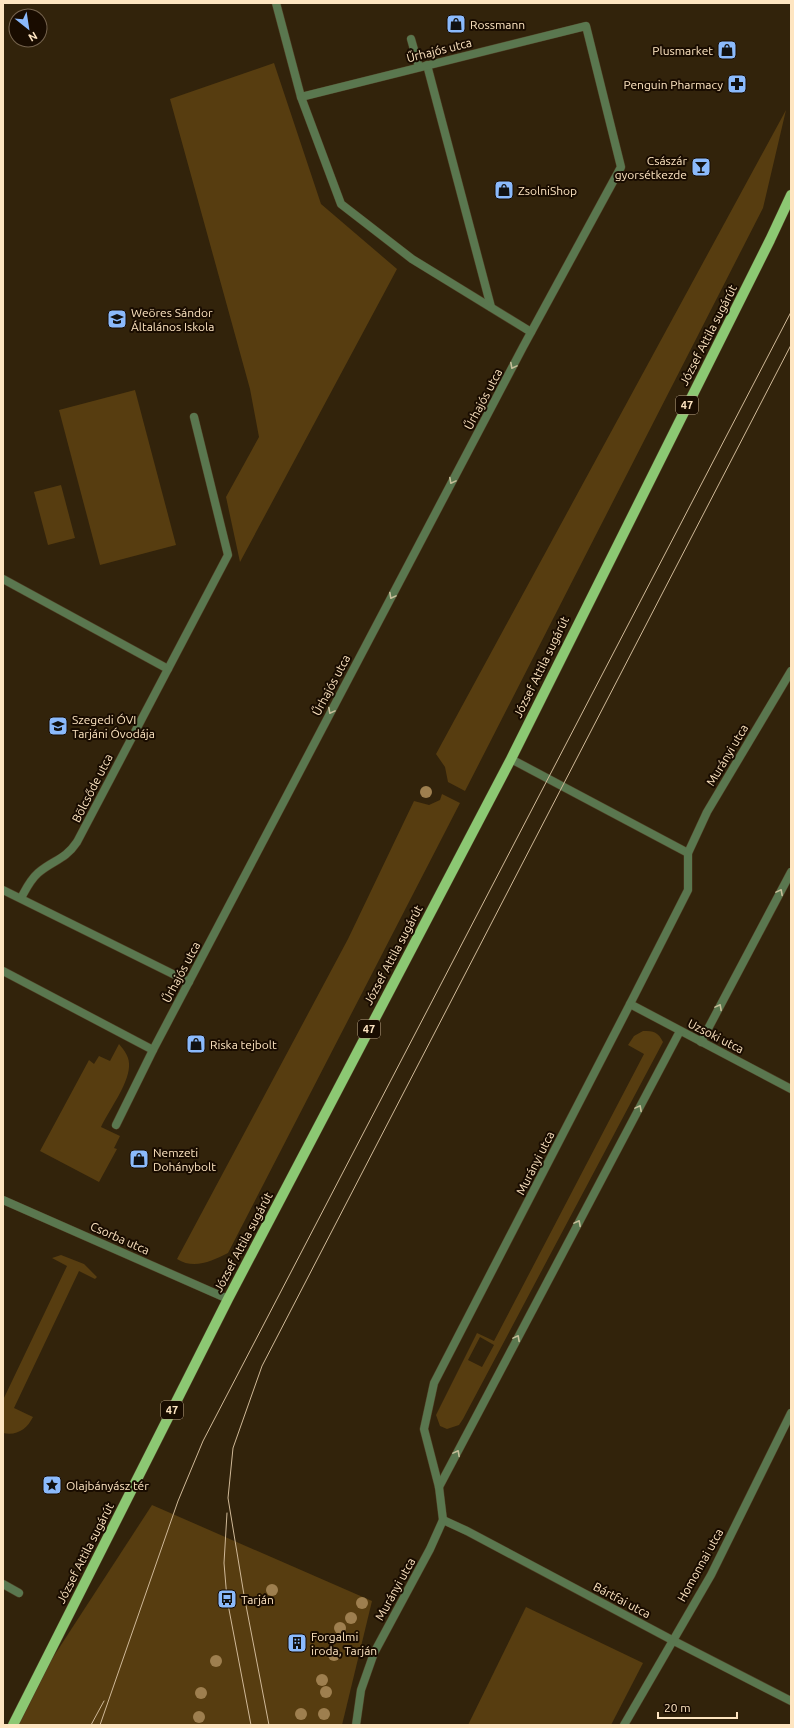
<svg xmlns="http://www.w3.org/2000/svg" width="794" height="1728" font-family="Ubuntu,sans-serif">
	<style>
		.green { fill: #573d10; fill-rule: evenodd }
		.lines { fill: none; stroke-linecap: round; stroke-linejoin: round }
		.lane-casing { stroke: #4f3e24; stroke-width: 9 }
		.street-casing { stroke: #4f3e24; stroke-width: 9 }
		.primary-casing { stroke: #4f3e24; stroke-width: 11 }
		.lane { stroke: #5a774f; stroke-width: 8 }
		.street { stroke: #5a774f; stroke-width: 8 }
		.primary { stroke: #8cc873; stroke-width: 10 }
		.tram { stroke: #d0b998; stroke-width: 1 }
		.tree { fill: #9e7f4f }
		.oneway { stroke: #c5be99 }
		.labels { text-anchor: middle; dominant-baseline: central; stroke-width: 4; stroke-linejoin: round; paint-order: stroke }
		.shield { fill: #190c00; stroke: #b9a487; stroke-width: 1 }
		.shield-label { font-size: 11px; font-weight: bold; fill: #fee5c1 }
		.poi-label { font-size: 12px; fill: #fee5c1; stroke: #190c00; text-anchor: start }
		.street-label { font-size: 12px; fill: #fee5c1; stroke: #190c00 }
	</style>
	<rect width="100%" height="100%" fill="#32230b"/>
	<g class="green">
		<polygon points="274,63 321,204 397,269 240,562 226,497 259,437 250,389 170,99"/>
		<polygon points="786,110 763,208 465,791 448,782 445,767 436,754"/>
		<polygon points="135,390 176,545 100,565 59,410"/>
		<polygon points="61,485 75,538 48,545 34,492"/>
		<path d="M442,794L460,803L228,1253C212,1261 194,1270 177,1259L348,939L414,801L429,805L440,800Z"/>
		<path d="M643,1031C654,1031 658,1032 663,1042L463,1419L459,1425L447,1429L440,1426L436,1415L477,1333L494,1341L644,1054L628,1045L634,1036ZM480,1337L494,1345L482,1367L468,1360Z"/>
		<path d="M119,1044C125,1051 130,1058 129,1067C128,1085 109,1110 101,1127L120,1136L114,1148L117,1149L99,1182L40,1151L89,1060L94,1064L99,1056L110,1061Z"/>
		<path d="M61,1255L84,1264L97,1277L95,1279L79,1271L14,1408L33,1417C27,1429 17,1436 3,1433V1400L67,1266L52,1258Z"/>
		<polygon points="152,1505 372,1601 342,1725 9,1725"/>
		<polygon points="526,1607 643,1663 611,1725 468,1725"/>
	</g>
	<g class="lines">
		<g class="lane-casing">
			<g id="lane">
				<polyline points="411,39 419,67"/>
				<polyline points="427,65 491,307"/>
				<polyline points="168,669 228,555 194,417"/>
				<polyline points="3,1584 19,1593"/>
			</g>
		</g>
		<g class="street-casing">
			<g id="street">
				<polyline points="276,3 301,97 341,204 412,259 531,332"/>
				<path d="M3,579L168,669L77,842C65,860 53,860 38,873C30,880 26,889 21,898"/>
				<polyline points="511,759 688,853"/>
				<polyline points="3,890 189,982"/>
				<polyline points="3,971 153,1050 523,347 621,167 586,26 301,97"/>
				<polyline points="630,1004 791,1089"/>
				<polyline points="701,1042 791,872"/>
				<polyline points="116,1125 153,1050"/>
				<polyline points="3,1200 228,1299"/>
				<polyline points="439,1487 680,1031"/>
				<polyline points="443,1520 467,1531 672,1640 791,1701"/>
				<polyline points="356,1725 361,1690 374,1653 430,1549 443,1520 439,1487 424,1429 434,1383 630,1004 688,890 688,853 707,812 791,671"/>
				<polyline points="624,1725 711,1575 791,1413"/>
			</g>
		</g>
		<g class="primary-casing">
			<polyline id="primary" points="13,1725 228,1299 511,759 770,240 791,195"/>
		</g>
		<use href="#lane" class="lane"/>
		<use href="#street" class="street"/>
		<use href="#primary" class="primary"/>
		<g class="tram">
			<polyline points="227,1513 224,1563 227,1599 251,1725"/>
			<polyline points="91,1725 104,1701"/>
			<polyline points="100,1725 178,1501 203,1441 791,312"/>
			<polyline points="269,1725 244,1595 228,1498 233,1448 262,1366 791,345"/>
		</g>
	</g>
	<g class="tree">
		<circle cx="426" cy="792" r="6"/>
		<circle cx="272" cy="1590" r="6"/>
		<circle cx="362" cy="1603" r="6"/>
		<circle cx="351" cy="1618" r="6"/>
		<circle cx="340" cy="1628" r="6"/>
		<circle cx="334" cy="1655" r="6"/>
		<circle cx="216" cy="1661" r="6"/>
		<circle cx="322" cy="1680" r="6"/>
		<circle cx="326" cy="1692" r="6"/>
		<circle cx="201" cy="1693" r="6"/>
		<circle cx="301" cy="1714" r="6"/>
		<circle cx="324" cy="1714" r="6"/>
		<circle cx="199" cy="1717" r="6"/>
	</g>
	<defs><path id="oneway-chevron" d="M-2-3.5L2.5 0L-2 3.5" fill="none" stroke-width="1.6" stroke-linecap="round" stroke-linejoin="round"/></defs>
	<g class="oneway">
		<use href="#oneway-chevron" transform="translate(513 366) rotate(118)"/>
		<use href="#oneway-chevron" transform="translate(452 481) rotate(118)"/>
		<use href="#oneway-chevron" transform="translate(392 596) rotate(118)"/>
		<use href="#oneway-chevron" transform="translate(331 711) rotate(118)"/>
		<use href="#oneway-chevron" transform="translate(780 892) rotate(-62)"/>
		<use href="#oneway-chevron" transform="translate(719 1007) rotate(-62)"/>
		<use href="#oneway-chevron" transform="translate(639 1108) rotate(-62)"/>
		<use href="#oneway-chevron" transform="translate(578 1223) rotate(-62)"/>
		<use href="#oneway-chevron" transform="translate(517 1338) rotate(-62)"/>
		<use href="#oneway-chevron" transform="translate(457 1453) rotate(-62)"/>
	</g>
	<defs>
		<g id="shop-square" transform="scale(1)"><rect x="-9" y="-9" width="18" height="18" rx="4" fill="#8bbafc" stroke="#190c00"/><path d="M-5-2.5h2.3a2.7 3.5 0 0 1 5.4 0H5L5.5 6h-11ZM-1.5-2.5h3a1.5 2.3 0 0 0-3 0Z" fill="#111"/></g>
		<g id="pharmacy-square" transform="scale(1)"><rect x="-9" y="-9" width="18" height="18" rx="4" fill="#8bbafc" stroke="#190c00"/><path d="M-2-6h4v4h4v4h-4v4h-4v-4h-4v-4h4Z" fill="#111"/></g>
		<g id="bar-square" transform="scale(1)"><rect x="-9" y="-9" width="18" height="18" rx="4" fill="#8bbafc" stroke="#190c00"/><path d="M-6-5H6L.8 .8V4.5H3.5V6h-7V4.5H-.8V.8Z" fill="#111"/></g>
		<g id="school-square" transform="scale(1)"><rect x="-9" y="-9" width="18" height="18" rx="4" fill="#8bbafc" stroke="#190c00"/><path d="M0-5L7-2L0 1L-7-2ZM-4 1L0 2.5L4 1V4Q0 6-4 4Z" fill="#111"/></g>
		<g id="sight-square" transform="scale(1)"><rect x="-9" y="-9" width="18" height="18" rx="4" fill="#8bbafc" stroke="#190c00"/><path d="M0-6L1.8-2.2L6-1.7L2.9 1.2L3.7 5.4L0 3.3L-3.7 5.4L-2.9 1.2L-6-1.7L-1.8-2.2Z" fill="#111"/></g>
		<g id="bus-square" transform="scale(1)"><rect x="-9" y="-9" width="18" height="18" rx="4" fill="#8bbafc" stroke="#190c00"/><path d="M-5-6H5V4H4V6H2V4H-2V6H-4V4H-5ZM-3.5-4V0h7V-4ZM-3.5 1.2v1.5H-2V1.2ZM2 1.2v1.5H3.5V1.2Z" fill="#111"/></g>
		<g id="building-square" transform="scale(1)"><rect x="-9" y="-9" width="18" height="18" rx="4" fill="#8bbafc" stroke="#190c00"/><path d="M-4-6H4V6H1V3H-1V6H-4ZM-2.5-4.3h1.7v1.8h-1.7ZM.8-4.3h1.7v1.8H.8ZM-2.5-1h1.7V.8h-1.7ZM.8-1h1.7V.8H.8Z" fill="#111"/></g>
	</defs>
	<g fill-rule="evenodd">
		<use href="#shop-square" x="456" y="24"/>
		<use href="#shop-square" x="727" y="50"/>
		<use href="#pharmacy-square" x="737" y="84"/>
		<use href="#bar-square" x="701" y="167"/>
		<use href="#shop-square" x="504" y="190"/>
		<use href="#school-square" x="117" y="319"/>
		<use href="#school-square" x="58" y="726"/>
		<use href="#shop-square" x="196" y="1044"/>
		<use href="#shop-square" x="139" y="1159"/>
		<use href="#sight-square" x="52" y="1485"/>
		<use href="#bus-square" x="227" y="1599"/>
		<use href="#building-square" x="297" y="1643"/>
	</g>
	<g class="labels">
		<g class="shield">
			<rect x="676" y="396" width="22" height="18" rx="3"/>
			<rect x="358" y="1020" width="22" height="18" rx="3"/>
			<rect x="161" y="1401" width="22" height="18" rx="3"/>
		</g>
		<g class="shield-label">
			<text x="687" y="405">47</text>
			<text x="369" y="1029">47</text>
			<text x="172" y="1410">47</text>
		</g>
		<g class="poi-label">
			<text x="470" y="24">Rossmann</text>
			<text x="713" y="50" text-anchor="end">Plusmarket</text>
			<text x="723" y="84" text-anchor="end">Penguin Pharmacy</text>
			<text x="687" y="160" text-anchor="end">Császár<tspan x="687" dy="14">gyorsétkezde</tspan></text>
			<text x="518" y="190">ZsolniShop</text>
			<text x="131" y="312">Weöres Sándor<tspan x="131" dy="14">Általános Iskola</tspan></text>
			<text x="72" y="719">Szegedi ÓVI<tspan x="72" dy="14">Tarjáni Óvodája</tspan></text>
			<text x="210" y="1044">Riska tejbolt</text>
			<text x="153" y="1152">Nemzeti<tspan x="153" dy="14">Dohánybolt</tspan></text>
			<text x="66" y="1485">Olajbányász tér</text>
			<text x="241" y="1599">Tarján</text>
			<text x="311" y="1636">Forgalmi<tspan x="311" dy="14">iroda, Tarján</tspan></text>
		</g>
		<g class="street-label">
			<text transform="translate(439 50) rotate(-14)">Űrhajós utca</text>
			<text transform="translate(708 335) rotate(-63)">József Attila sugárút</text>
			<text transform="translate(483 399) rotate(-62)">Űrhajós utca</text>
			<text transform="translate(541 667) rotate(-64)">József Attila sugárút</text>
			<text transform="translate(331 685) rotate(-62)">Űrhajós utca</text>
			<text transform="translate(727 755) rotate(-59)">Murányi utca</text>
			<text transform="translate(92 788) rotate(-63)">Bölcsőde utca</text>
			<text transform="translate(393 955) rotate(-62)">József Attila sugárút</text>
			<text transform="translate(181 972) rotate(-62)">Űrhajós utca</text>
			<text transform="translate(716 1036) rotate(27)">Uzsoki utca</text>
			<text transform="translate(535 1163) rotate(-63)">Murányi utca</text>
			<text transform="translate(120 1238) rotate(24)">Csorba utca</text>
			<text transform="translate(243 1242) rotate(-62)">József Attila sugárút</text>
			<text transform="translate(85 1553) rotate(-63)">József Attila sugárút</text>
			<text transform="translate(700 1565) rotate(-61)">Homonnai utca</text>
			<text transform="translate(395 1589) rotate(-61)">Murányi utca</text>
			<text transform="translate(622 1600) rotate(28)">Bártfai utca</text>
		</g>
	</g>
	<rect width="794" height="1728" fill="none" stroke="#fee5c1" stroke-width="8"/>
	<g transform="translate(28 28) rotate(150)"><circle r="19" fill="#190c00" stroke="#75634d"/>
	<path d="M0-3L7 15L0 10L-7 15Z" fill="#8bbafc"/>
	<text y="-6" font-size="11" font-weight="bold" text-anchor="middle" fill="#fee5c1">N</text>
	</g>
	<path d="M658 1712v6h79v-6" fill="none" stroke="#fee5c1" stroke-width="2"/>
	<text x="664" y="1712" font-size="12" fill="#fee5c1" stroke="#190c00" stroke-width="3" paint-order="stroke">20 m</text>
</svg>
